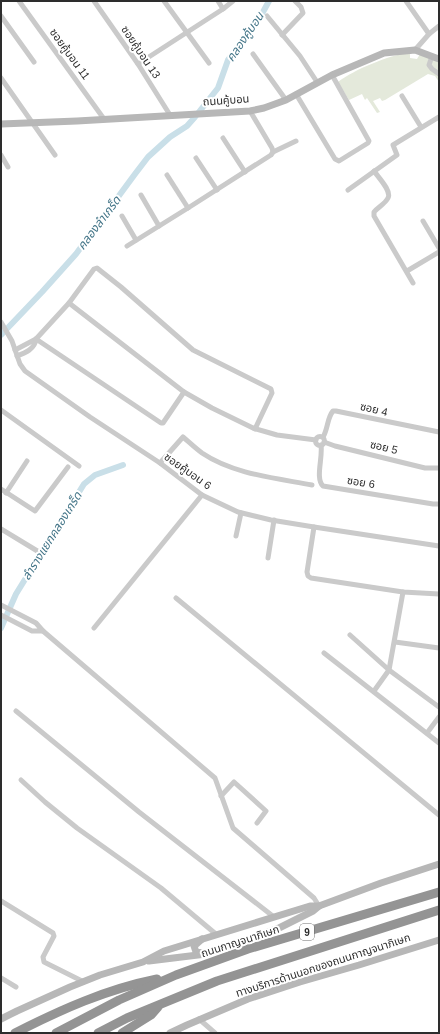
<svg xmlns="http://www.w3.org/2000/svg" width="440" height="1034" font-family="Helvetica,'Noto Sans Thai',sans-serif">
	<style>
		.green { fill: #e4e9db }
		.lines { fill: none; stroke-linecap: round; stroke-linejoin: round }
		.canal { stroke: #c9dfe8; stroke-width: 6 }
		.street { stroke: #cacaca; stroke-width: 5 }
		.secondary { stroke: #b7b7b7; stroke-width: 7 }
		.highway { stroke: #949494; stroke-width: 9 }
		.labels { text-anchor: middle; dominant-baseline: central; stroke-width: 4; stroke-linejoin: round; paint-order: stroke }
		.shield { fill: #fff; stroke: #6c6c6c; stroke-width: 1 }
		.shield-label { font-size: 10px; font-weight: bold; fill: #2d2d2d }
		.street-label { font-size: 11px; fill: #2d2d2d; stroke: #fff }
		.water-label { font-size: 12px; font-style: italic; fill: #427487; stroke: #fff }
	</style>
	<rect width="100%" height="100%" fill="#fff"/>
	<path class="green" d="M410,52V58L417,59L420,54L439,62V82L435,76L428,74L385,100L382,101L380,98L373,101L380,112L377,113L367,98L365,100L362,94L349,100L338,82C355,69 388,56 410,52Z"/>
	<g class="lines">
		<g class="canal">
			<polyline points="1,335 42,292 76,254 135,174 148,157 170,137 187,126 195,117 218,88 228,60 263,12 269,1"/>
			<polyline points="1,628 16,594 84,484 95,475 123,465"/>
		</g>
		<g class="street">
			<polyline points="19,1 104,119"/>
			<polyline points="94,1 138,64 170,115"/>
			<polyline points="164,1 209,63"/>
			<polyline points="218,1 223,9"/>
			<polyline points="406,1 429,34"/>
			<polyline points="1,16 34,62"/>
			<polyline points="267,16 300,56 317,82"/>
			<polyline points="282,35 303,13 301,7 295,1"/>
			<polyline points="415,50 429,34 439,26"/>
			<polyline points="253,54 286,100"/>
			<polyline points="432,56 429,65 432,69 439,74"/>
			<polyline points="138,64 223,9 233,1"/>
			<polyline points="1,78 55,155"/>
			<polyline points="296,94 335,159 339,161 368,143 369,141 332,75"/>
			<polyline points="402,96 421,127"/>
			<polyline points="223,138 245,172"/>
			<polyline points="273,152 296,141"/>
			<polyline points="1,155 8,167"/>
			<polyline points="196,158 217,190"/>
			<path d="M374,171C378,177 392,191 388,198C385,204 378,207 374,212V216L413,283"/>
			<polyline points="167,175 188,208"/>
			<polyline points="348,190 397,155 393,145 439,117"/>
			<polyline points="141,195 159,226"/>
			<polyline points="122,216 136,240"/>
			<polyline points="423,221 439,248"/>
			<polyline points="127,246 188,208 271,155 273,152 272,148 250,111"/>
			<polyline points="407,271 439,252"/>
			<polyline points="69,303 184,392 212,408 253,428 277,435 316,440"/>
			<polyline points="1,322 12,341 20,364 25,371 90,417 160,463 202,495 238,512 271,520 314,527 439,546"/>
			<polyline points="36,339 161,423 163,423 184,392"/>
			<polyline points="15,350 36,339"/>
			<path d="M17,356C25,353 35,349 36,339L69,303L94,269L97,268L121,287L193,350L271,389L272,393L255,429"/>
			<polyline points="1,410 79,466"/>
			<circle cx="320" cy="441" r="4.5"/>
			<path d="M323,437C328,429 327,418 333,411H336L439,432"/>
			<polyline points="324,442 335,446 425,468 439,468"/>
			<path d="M321,445C323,458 315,478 323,486L433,504H439"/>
			<path d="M160,463L183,437C189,442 195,448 202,453C233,474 275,478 312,485"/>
			<polyline points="1,489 35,511 68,467"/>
			<polyline points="6,493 27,461"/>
			<polyline points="314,527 307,572 308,576 311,578 403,592 439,594"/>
			<polyline points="1,529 39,552"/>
			<polyline points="236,536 241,513"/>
			<polyline points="268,558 274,520"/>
			<polyline points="176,598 439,815"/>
			<polyline points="1,605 36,623 43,631 32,631 1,615"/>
			<polyline points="94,628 202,495"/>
			<polyline points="43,631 215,778 233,828 314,898 319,906"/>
			<polyline points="350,635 389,670 439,707"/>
			<polyline points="395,642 439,648"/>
			<polyline points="324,653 439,743"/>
			<polyline points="374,691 389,670 403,592"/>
			<polyline points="16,711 139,812 274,917"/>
			<polyline points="427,733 439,717"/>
			<polyline points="21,780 45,802 77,828 161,888 217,935"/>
			<polyline points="221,796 234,782 266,811 257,823"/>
			<polyline points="1,901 53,933 54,936 43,957 44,962 84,982"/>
			<polyline points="1,978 16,987"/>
			<polyline points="199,1019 215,1033"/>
		</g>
		<g class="secondary">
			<polyline points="1,124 77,121 250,111 264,108 286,100 332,75 384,53 415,50 439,59"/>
			<polyline points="202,939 194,946 196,952 204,953"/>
			<polyline points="149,961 206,954 279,928 313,911 319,906 381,883 439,864"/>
			<polyline points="1,1019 17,1011 70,987 100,975 143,962 164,951 310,906 319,906"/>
			<polyline points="170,1033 187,1025 248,999 300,982 359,965 439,940"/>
		</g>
		<g class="highway">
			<path d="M15,1033C60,1010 107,989 157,979"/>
			<polyline points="56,1033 119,1000 176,975 248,949 439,892"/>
			<polyline points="98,1033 127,1018 217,981 439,910"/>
			<polyline points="122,1033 151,1015 158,1007"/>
		</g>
	</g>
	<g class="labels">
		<rect class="shield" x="300" y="924" width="14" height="16" rx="3"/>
		<g class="shield-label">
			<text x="307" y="932">9</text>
		</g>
		<g class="street-label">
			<text transform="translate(141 52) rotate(56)">ซอยคู้บอน 13</text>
			<text transform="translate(70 54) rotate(54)">ซอยคู้บอน 11</text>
			<text transform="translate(226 100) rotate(-4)">ถนนคู้บอน</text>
			<text transform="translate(374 409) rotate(13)">ซอย 4</text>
			<text transform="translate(384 447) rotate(13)">ซอย 5</text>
			<text transform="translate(188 471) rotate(35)">ซอยคู้บอน 6</text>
			<text transform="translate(361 482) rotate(9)">ซอย 6</text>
			<text transform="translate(240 941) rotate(-18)">ถนนกาญจนาภิเษก</text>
			<text transform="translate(323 965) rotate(-18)">ทางบริการด้านนอกของถนนกาญจนาภิเษก</text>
		</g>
		<g class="water-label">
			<text transform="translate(245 37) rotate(-56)">คลองคู้บอน</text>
			<text transform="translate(99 223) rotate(-53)">คลองลำเกร็ด</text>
			<text transform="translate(52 536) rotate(-58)">ลำรางแยกคลองเกร็ด</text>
		</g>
	</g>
	<rect width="440" height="1034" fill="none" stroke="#2d2d2d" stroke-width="4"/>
</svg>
